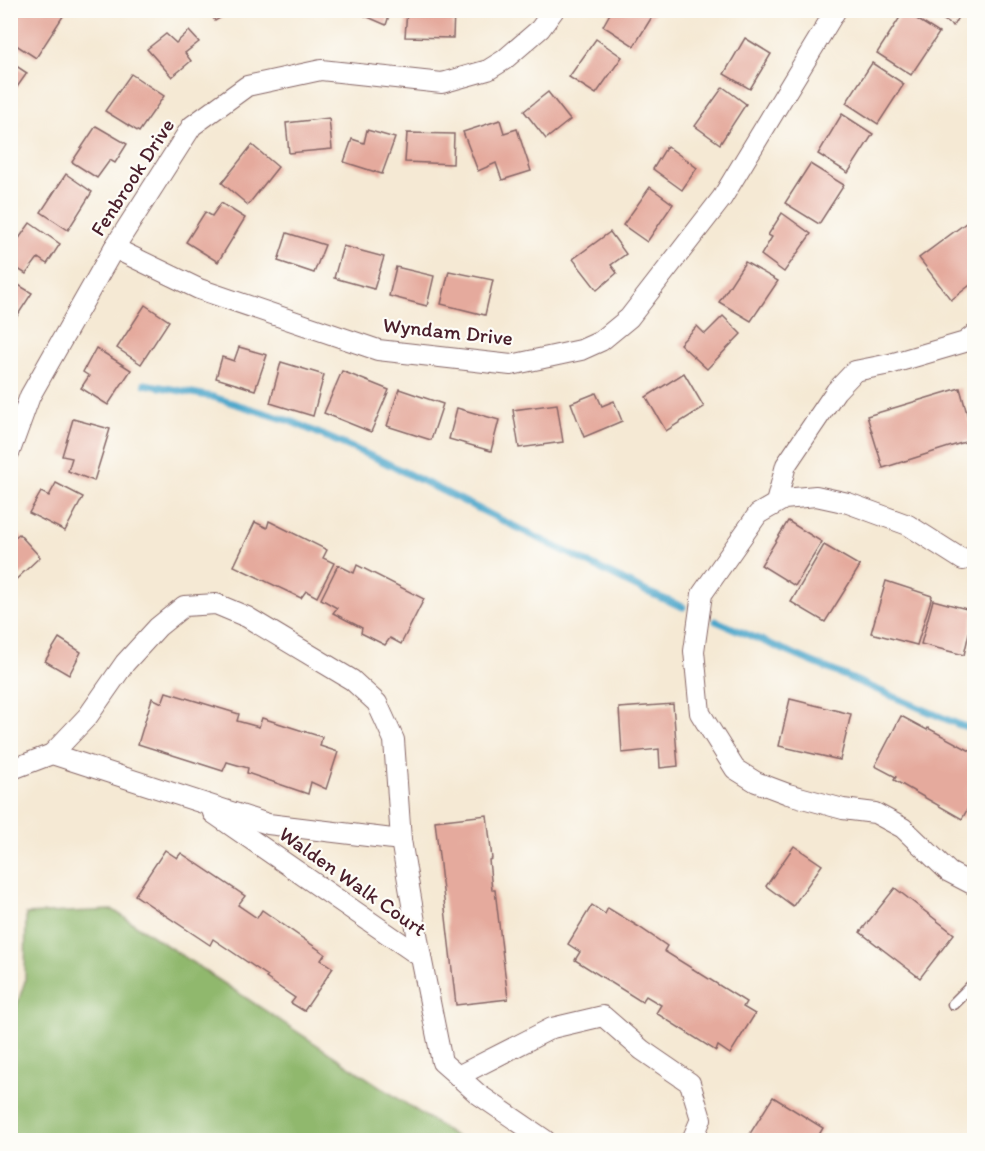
<svg xmlns="http://www.w3.org/2000/svg" width="985" height="1151" font-family="Itim,sans-serif">
	<style>
		.forest { fill: #90b86d; stroke: #6d6c4c; stroke-width: 1.5 }
		.lines { fill: none; stroke-linecap: round; stroke-linejoin: round }
		.stream { stroke: #4ca6ca; stroke-width: 7 }
		.building { fill: #e5aa9d }
		.lane-casing { stroke: #866666; stroke-width: 13 }
		.street-casing { stroke: #866666; stroke-width: 22 }
		.lane { stroke: #fff; stroke-width: 10 }
		.street { stroke: #fff; stroke-width: 20 }
		.labels { text-anchor: middle; dominant-baseline: central; stroke-width: 4.5; stroke-linejoin: round; paint-order: stroke }
		.street-label { font-size: 21px; fill: #4a1f2b; stroke: #fdfcf7 }
	</style>
	<rect width="100%" height="100%" fill="#fdfcf7"/>
	<filter id="ink" filterUnits="userSpaceOnUse"><feTurbulence type="fractalNoise" baseFrequency=".0167" numOctaves="2"/><feDisplacementMap in="SourceGraphic" scale="12" xChannelSelector="R" yChannelSelector="G"/><feConvolveMatrix kernelMatrix="1 2 1 2 8 2 1 2 1" color-interpolation-filters="sRGB"/></filter>
	<filter id="wash" filterUnits="userSpaceOnUse"><feTurbulence type="fractalNoise" baseFrequency=".008" numOctaves="4" result="noise"/><feDisplacementMap in="SourceGraphic" scale="24" xChannelSelector="R" yChannelSelector="G"/><feGaussianBlur stdDeviation="1.35" result="paint"/><feColorMatrix in="noise" values="0 0 0 0 0 0 0 0 0 0 0 0 0 0 0 0 0 1.4 0 .05"/><feComposite in="paint" operator="in"/></filter>
	<g filter="url(#wash)">
		<rect width="100%" height="100%" fill="#f5e9d4"/>
		<polygon class="forest" points="113,910 461,1140 11,1140 11,1023 25,981 26,914"/>
		<g class="lines">
			<g class="stream">
				<polyline points="145,384 213,397 290,421 380,460 645,591 683,607"/>
				<polyline points="716,621 960,725 974,729"/>
			</g>
		</g>
		<g id="blocks">
			<g class="building">
				<polygon points="10,10 67,10 36,58 10,41"/>
				<polygon points="209,10 233,10 215,21"/>
				<polygon points="352,10 391,10 386,25"/>
				<polygon points="407,10 454,10 453,38 405,37"/>
				<polygon points="612,10 628,12 653,10 655,12 634,46 603,26"/>
				<polygon points="928,10 962,10 953,26"/>
				<polygon points="904,11 939,33 911,75 877,53"/>
				<polygon points="189,31 199,42 185,53 191,61 172,77 147,49 166,34 176,43"/>
				<polygon points="745,38 771,54 750,89 724,74"/>
				<polygon points="596,39 622,57 596,94 569,77"/>
				<polygon points="10,62 27,73 10,97"/>
				<polygon points="872,63 904,84 878,124 846,103"/>
				<polygon points="131,74 164,96 139,132 105,111"/>
				<polygon points="723,87 746,104 720,144 695,126"/>
				<polygon points="548,92 570,120 546,139 524,111"/>
				<polygon points="842,114 873,134 848,173 818,154"/>
				<polygon points="329,118 332,149 289,153 286,123"/>
				<polygon points="500,120 504,133 517,129 531,171 502,180 496,163 478,171 463,132"/>
				<polygon points="96,126 127,144 115,163 110,160 97,178 72,162"/>
				<polygon points="367,130 395,138 382,174 344,162 352,139 364,143"/>
				<polygon points="407,133 454,134 453,164 405,162"/>
				<polygon points="252,145 278,167 248,205 222,183"/>
				<polygon points="667,146 697,168 682,190 653,169"/>
				<polygon points="810,164 844,185 819,224 785,203"/>
				<polygon points="66,174 92,192 68,230 41,212"/>
				<polygon points="650,187 673,204 647,242 623,225"/>
				<polygon points="221,203 245,218 218,262 186,242 205,212 212,216"/>
				<polygon points="782,213 811,234 784,272 761,255 772,237 768,235"/>
				<polygon points="974,217 974,282 951,300 919,258"/>
				<polygon points="30,223 60,244 47,264 38,258 26,274 10,264 10,251"/>
				<polygon points="610,232 626,254 611,265 617,273 597,290 573,259"/>
				<polygon points="287,233 325,245 314,273 278,261"/>
				<polygon points="343,246 384,257 374,289 334,278"/>
				<polygon points="745,262 778,281 751,321 719,302"/>
				<polygon points="396,267 434,276 427,306 389,296"/>
				<polygon points="449,271 493,280 485,315 441,304"/>
				<polygon points="10,280 32,293 10,327"/>
				<polygon points="145,305 169,321 141,364 117,348"/>
				<polygon points="723,316 741,334 707,369 680,344 697,326 705,334"/>
				<polygon points="239,347 267,355 255,390 216,378 222,357 234,361"/>
				<polygon points="96,348 131,370 108,405 81,388 89,376 83,372"/>
				<polygon points="281,362 324,375 313,416 270,403"/>
				<polygon points="342,371 389,390 371,432 324,413"/>
				<polygon points="684,373 704,407 666,431 646,397"/>
				<polygon points="960,388 974,439 883,468 867,416"/>
				<polygon points="399,389 443,404 431,440 387,426"/>
				<polygon points="596,393 602,406 614,401 622,421 584,437 571,403"/>
				<polygon points="557,404 563,442 519,448 513,410"/>
				<polygon points="457,408 499,420 491,451 449,439"/>
				<polygon points="73,419 110,429 94,481 68,471 72,458 62,456"/>
				<polygon points="56,483 83,497 65,531 29,513 41,492 49,496"/>
				<polygon points="269,521 327,550 323,558 334,563 317,597 306,591 301,598 234,566 255,522 267,528"/>
				<polygon points="788,521 822,542 795,586 761,565"/>
				<polygon points="19,534 40,557 10,585 10,541"/>
				<polygon points="824,545 860,566 825,622 791,602"/>
				<polygon points="338,565 354,573 357,565 424,599 401,644 390,638 385,645 361,633 362,628 333,613 337,608 321,599"/>
				<polygon points="886,581 932,596 917,645 871,633"/>
				<polygon points="933,600 974,611 964,655 921,644"/>
				<polygon points="59,638 81,652 69,675 45,661"/>
				<polygon points="166,692 239,714 237,721 259,727 262,718 322,737 320,746 338,752 326,789 311,782 308,794 247,773 248,768 227,762 223,771 138,744 152,698 162,703"/>
				<polygon points="790,699 851,714 840,760 779,746"/>
				<polygon points="673,704 678,766 660,768 659,749 622,753 619,708"/>
				<polygon points="901,716 927,730 928,728 974,753 974,797 962,819 894,780 896,777 875,766"/>
				<polygon points="487,815 492,859 489,860 492,890 495,890 508,999 456,1005 435,821"/>
				<polygon points="794,846 822,865 793,906 766,886"/>
				<polygon points="165,850 177,858 181,853 245,896 238,905 257,918 262,910 325,954 321,960 333,968 304,1011 291,1003 295,998 266,978 268,976 213,939 210,945 135,895"/>
				<polygon points="895,888 954,934 920,978 860,932"/>
				<polygon points="592,905 605,914 608,908 639,927 667,946 664,951 746,1002 743,1007 755,1014 730,1054 718,1046 716,1051 656,1013 661,1005 646,996 642,1002 575,960 580,952 568,944"/>
				<polygon points="773,1097 823,1128 816,1140 746,1140"/>
			</g>
		</g>
	</g>
	<g filter="url(#ink)">
		<use href="#blocks" fill-opacity="0" stroke="#866666" stroke-width="1.5"/>
		<g class="lines">
			<g class="lane-casing">
				<polyline id="lane" points="953,1004 974,983"/>
			</g>
			<g class="street-casing">
				<g id="street">
					<polyline points="114,248 199,289 378,350 511,365 581,350 601,341 629,318 722,198 836,10"/>
					<polyline points="10,451 30,396 114,248 192,126 247,86 321,70 442,83 488,70 504,60 540,29 554,10"/>
					<polyline points="776,503 786,465 836,391 855,371 890,364 965,342 974,335"/>
					<polyline points="974,556 963,560 908,525 848,503 816,496 784,499 758,514 702,594 694,651 700,713 735,769 756,782 788,794 843,809 875,813 903,828 949,872 974,885"/>
					<polyline points="52,754 88,716 125,663 158,627 184,606 216,604 247,617 352,680 377,703 394,740 401,840 421,957 442,1062 458,1076"/>
					<polyline points="10,770 52,754 268,824 401,840"/>
					<polyline points="213,813 421,957"/>
					<polyline points="545,1140 478,1094 458,1076 552,1028 603,1016 642,1050 690,1083 701,1119 692,1140"/>
				</g>
			</g>
			<use href="#lane" class="lane"/>
			<use href="#street" class="street"/>
		</g>
	</g>
	<g class="labels">
		<g class="street-label">
			<text transform="translate(132 177) rotate(-57)">Fenbrook Drive</text>
			<text transform="translate(448 331) rotate(6)">Wyndam Drive</text>
			<text transform="translate(353 881) rotate(35)">Walden Walk Court</text>
		</g>
	</g>
	<rect width="985" height="1151" fill="none" stroke="#fdfcf7" stroke-width="36"/>
</svg>
